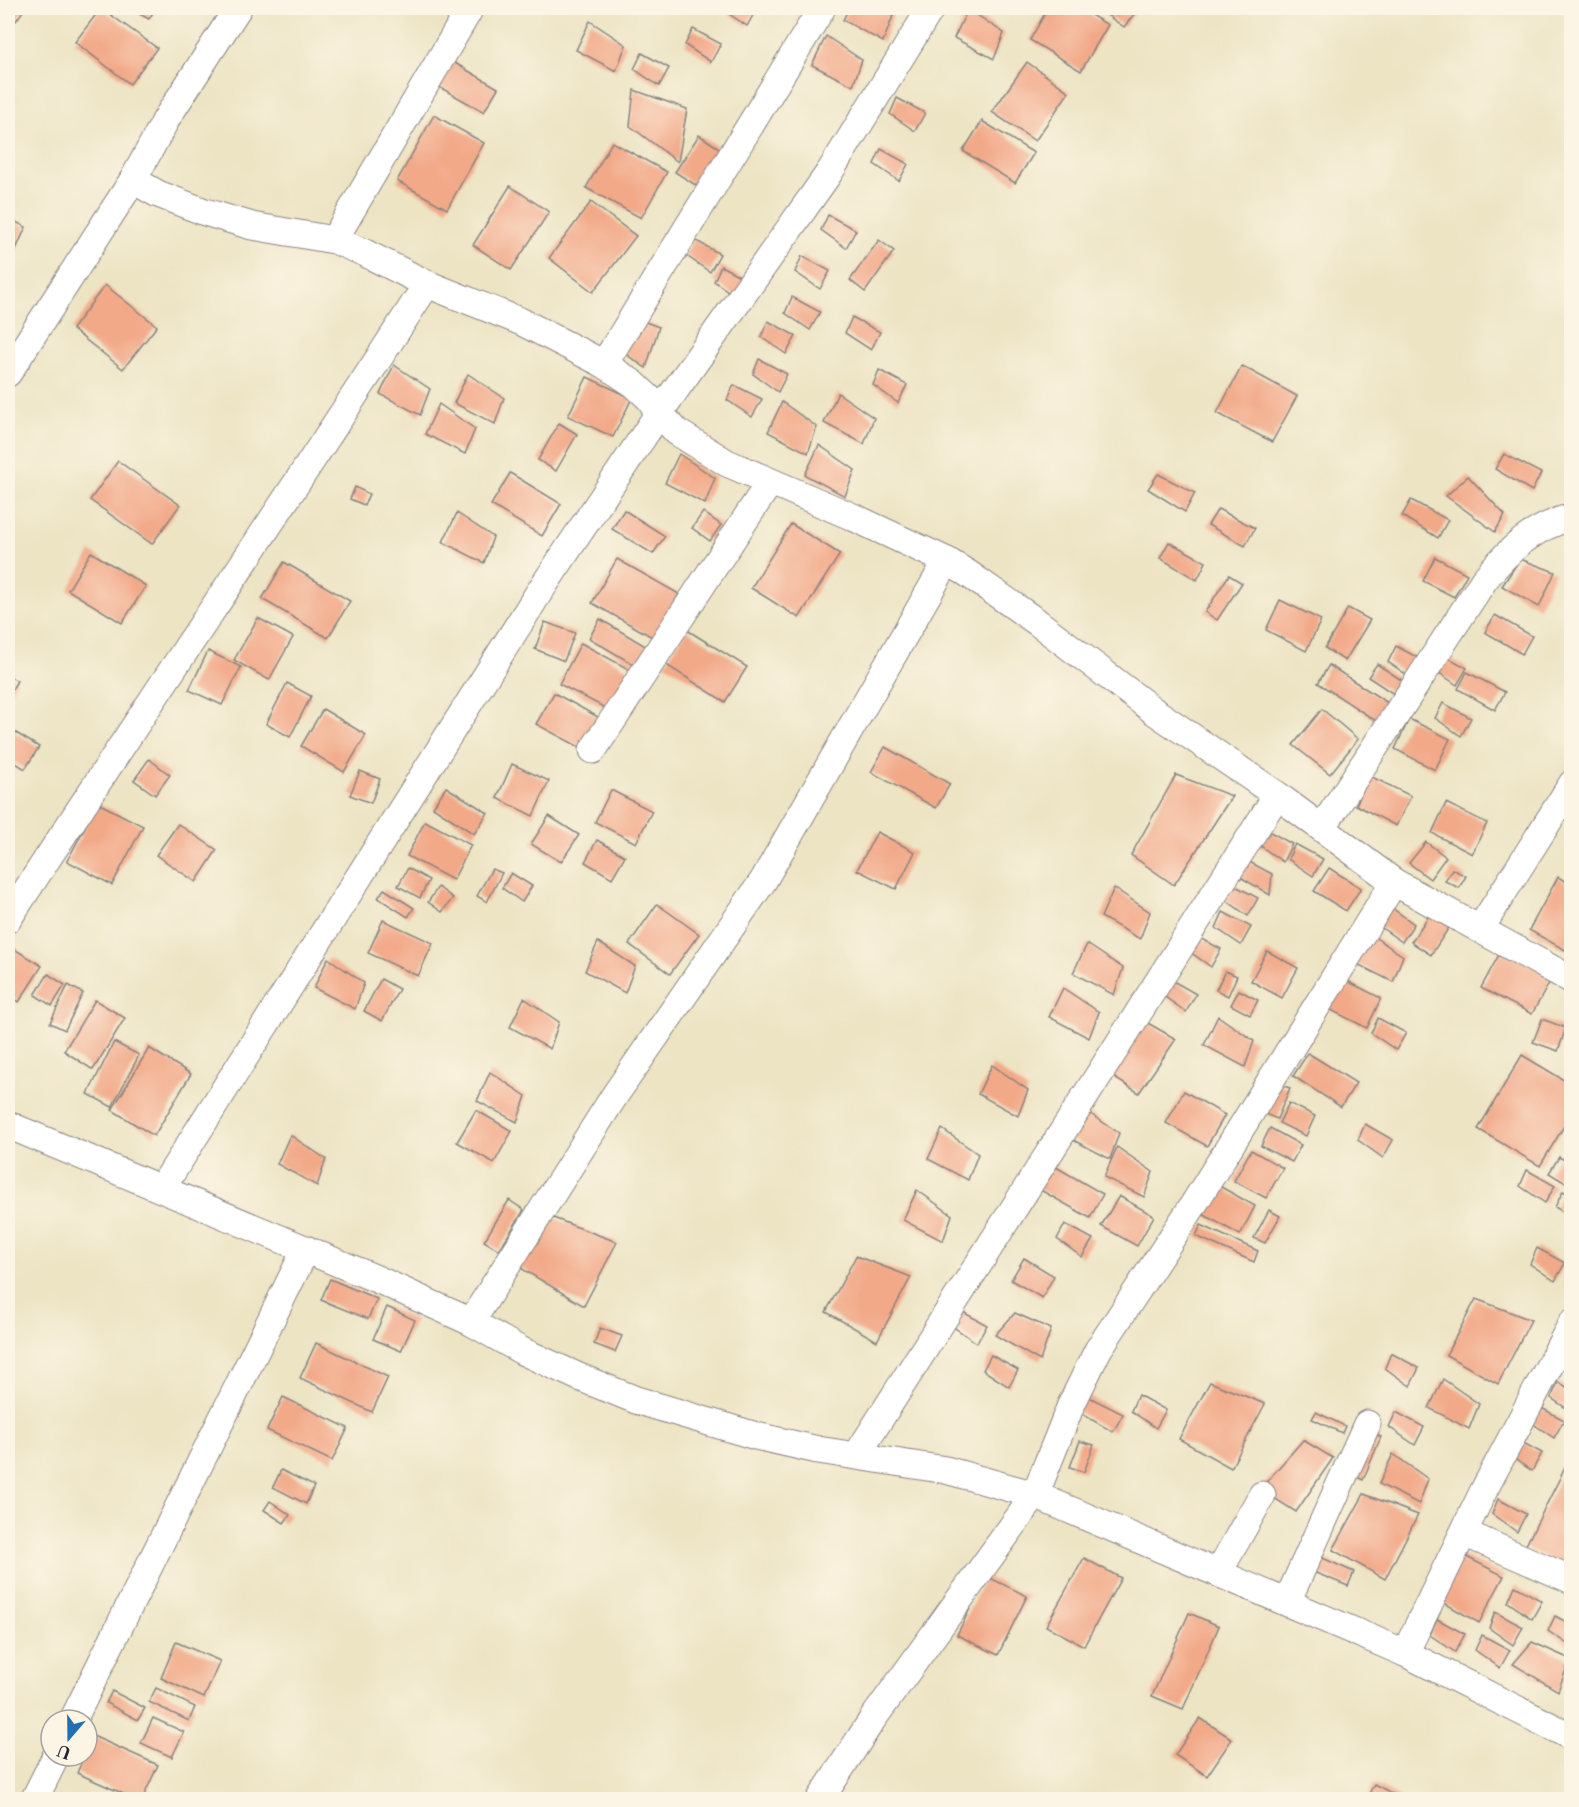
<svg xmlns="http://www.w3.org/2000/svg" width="1579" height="1807" font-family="'Libre Caslon Text',serif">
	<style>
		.building { fill: #f2a988 }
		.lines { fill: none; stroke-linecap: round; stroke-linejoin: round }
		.street-casing { stroke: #888380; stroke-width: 29 }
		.street { stroke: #fff; stroke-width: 27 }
	</style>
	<rect width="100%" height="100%" fill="#fcf5e5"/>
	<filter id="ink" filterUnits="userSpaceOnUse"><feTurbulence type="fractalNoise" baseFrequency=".0167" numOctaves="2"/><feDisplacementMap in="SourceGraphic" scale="12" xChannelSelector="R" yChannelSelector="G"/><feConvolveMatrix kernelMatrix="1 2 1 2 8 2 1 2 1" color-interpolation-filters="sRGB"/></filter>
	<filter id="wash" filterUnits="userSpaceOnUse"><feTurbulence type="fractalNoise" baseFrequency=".008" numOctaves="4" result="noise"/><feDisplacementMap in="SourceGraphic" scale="24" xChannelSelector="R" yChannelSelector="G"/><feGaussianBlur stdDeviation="1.35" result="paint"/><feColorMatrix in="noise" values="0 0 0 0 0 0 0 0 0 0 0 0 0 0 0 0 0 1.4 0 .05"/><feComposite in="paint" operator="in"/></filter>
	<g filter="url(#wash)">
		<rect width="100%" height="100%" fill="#ede4c4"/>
		<g id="blocks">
			<g class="building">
				<polygon points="8,8 25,8 16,21 8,16"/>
				<polygon points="101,8 157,48 130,84 75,42"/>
				<polygon points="128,8 156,8 149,19"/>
				<polygon points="720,8 757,8 747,26"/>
				<polygon points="849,8 881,8 893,16 883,42 843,20"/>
				<polygon points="1048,8 1079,8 1108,25 1081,71 1030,40"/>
				<polygon points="1097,8 1139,8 1124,27"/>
				<polygon points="968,9 1004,33 994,59 954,38"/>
				<polygon points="590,21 626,45 616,71 576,50"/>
				<polygon points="693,29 721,44 711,62 685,45"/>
				<polygon points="826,36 862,60 853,86 812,65"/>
				<polygon points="642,53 669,68 659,86 634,69"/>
				<polygon points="453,62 498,88 484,112 439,87"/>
				<polygon points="1027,62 1069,92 1035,141 992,112"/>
				<polygon points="634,90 687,109 678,162 630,126"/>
				<polygon points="897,98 925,113 915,131 890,114"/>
				<polygon points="434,115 484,143 447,209 397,181"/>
				<polygon points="982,121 1034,153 1015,183 963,151"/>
				<polygon points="699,135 722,150 697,186 675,172"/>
				<polygon points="612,142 667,172 641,218 586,188"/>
				<polygon points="881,149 908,164 899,181 874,164"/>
				<polygon points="510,186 549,212 511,270 473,245"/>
				<polygon points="591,202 636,236 593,292 549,258"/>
				<polygon points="828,215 856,230 846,248 821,230"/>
				<polygon points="8,218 26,227 8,267"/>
				<polygon points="693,239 720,254 710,272 685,255"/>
				<polygon points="879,240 894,251 865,292 850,280"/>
				<polygon points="802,256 830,271 820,289 795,272"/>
				<polygon points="721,266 749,281 739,299 714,281"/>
				<polygon points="105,285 157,326 123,369 72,329"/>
				<polygon points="792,297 820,312 810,330 785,313"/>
				<polygon points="852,317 880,332 871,350 845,333"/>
				<polygon points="640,320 659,327 646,368 621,351"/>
				<polygon points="768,321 796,336 786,354 761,337"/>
				<polygon points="759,359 787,374 778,392 753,374"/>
				<polygon points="394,365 430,389 420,415 380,394"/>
				<polygon points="1242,366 1297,396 1272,442 1217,413"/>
				<polygon points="879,370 907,385 898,403 873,385"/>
				<polygon points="468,374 504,398 495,424 454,403"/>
				<polygon points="587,377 632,398 613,437 568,416"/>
				<polygon points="734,385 762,399 752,417 727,400"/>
				<polygon points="838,393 874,418 864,444 824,423"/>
				<polygon points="782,402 817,427 808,453 768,432"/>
				<polygon points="439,404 475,429 465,454 425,434"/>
				<polygon points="559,423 577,434 556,471 538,460"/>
				<polygon points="819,445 855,470 845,496 805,475"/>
				<polygon points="679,454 715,478 705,504 665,483"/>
				<polygon points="1504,454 1541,473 1532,491 1495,469"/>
				<polygon points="118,461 180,505 152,544 90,500"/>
				<polygon points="510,473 561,504 542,536 491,505"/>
				<polygon points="1158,474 1195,493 1185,512 1148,489"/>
				<polygon points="1468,476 1505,515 1495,532 1446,496"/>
				<polygon points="355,487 369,494 364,505 350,499"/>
				<polygon points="1411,500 1448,520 1438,538 1402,516"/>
				<polygon points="1218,509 1255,528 1245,546 1208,525"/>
				<polygon points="624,510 665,536 653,554 612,529"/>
				<polygon points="703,512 721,525 710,541 692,528"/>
				<polygon points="457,513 493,537 484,563 443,542"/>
				<polygon points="791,524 840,554 799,618 751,588"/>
				<polygon points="1169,542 1206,562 1197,580 1160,558"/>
				<polygon points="91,552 146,586 122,623 68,590"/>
				<polygon points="1435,557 1467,574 1454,597 1423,581"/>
				<polygon points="617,559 679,594 654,638 592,603"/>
				<polygon points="1520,559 1555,572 1539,607 1502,586"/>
				<polygon points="284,562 350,601 328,638 262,599"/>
				<polygon points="1229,575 1242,583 1217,620 1205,612"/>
				<polygon points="1280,600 1321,620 1306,651 1266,630"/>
				<polygon points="1348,608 1370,620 1345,661 1325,648"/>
				<polygon points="1495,615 1532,636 1522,654 1485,632"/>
				<polygon points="258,618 293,637 269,680 234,660"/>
				<polygon points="600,619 652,650 641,669 589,638"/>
				<polygon points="545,622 575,633 564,661 535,649"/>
				<polygon points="687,630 747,667 725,702 665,664"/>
				<polygon points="581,643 632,671 611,711 559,684"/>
				<polygon points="1396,646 1424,661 1413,679 1388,662"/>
				<polygon points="208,651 241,667 222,705 189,690"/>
				<polygon points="1440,653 1467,668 1457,685 1432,668"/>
				<polygon points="1377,664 1409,685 1400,698 1368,677"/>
				<polygon points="1329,665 1391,705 1379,723 1318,683"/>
				<polygon points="1467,672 1505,692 1495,710 1458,689"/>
				<polygon points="8,675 17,681 8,696"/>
				<polygon points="287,683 311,696 290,737 266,724"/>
				<polygon points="554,693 600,718 583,749 536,724"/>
				<polygon points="1443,703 1471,718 1461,736 1435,718"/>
				<polygon points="323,709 366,735 344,772 301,746"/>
				<polygon points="1322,709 1358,739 1330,774 1293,745"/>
				<polygon points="1409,719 1450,739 1435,770 1395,749"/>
				<polygon points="8,728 39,747 25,769 8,758"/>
				<polygon points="885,747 950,784 936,808 871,772"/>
				<polygon points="149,759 170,775 155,795 134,780"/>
				<polygon points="512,764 549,781 533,816 497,798"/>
				<polygon points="360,771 380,779 371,803 350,795"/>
				<polygon points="1176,775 1232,796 1174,885 1131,855"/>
				<polygon points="1370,776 1411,796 1396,826 1356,805"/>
				<polygon points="446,787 488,813 474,834 433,807"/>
				<polygon points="611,790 652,811 636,843 595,822"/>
				<polygon points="98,803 143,826 112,885 67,861"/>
				<polygon points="1446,803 1487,823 1472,854 1432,833"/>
				<polygon points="549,816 579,835 561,862 531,844"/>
				<polygon points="425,821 471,845 453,880 407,856"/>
				<polygon points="178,824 217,850 196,882 156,855"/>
				<polygon points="1265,829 1292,844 1283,862 1258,844"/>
				<polygon points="877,832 915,852 896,889 857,870"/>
				<polygon points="597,840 625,856 612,878 585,862"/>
				<polygon points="1426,842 1446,857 1430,879 1409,863"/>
				<polygon points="1295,844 1323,859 1313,876 1288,859"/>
				<polygon points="1244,859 1272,874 1270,895 1237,875"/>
				<polygon points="408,868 429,880 420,898 398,886"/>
				<polygon points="1329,868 1361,888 1346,911 1314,891"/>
				<polygon points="492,869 502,873 487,902 477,896"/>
				<polygon points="1452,869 1466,876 1459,888 1445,881"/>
				<polygon points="511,873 532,886 522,902 502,888"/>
				<polygon points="1558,877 1572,885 1572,938 1565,950 1529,930"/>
				<polygon points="1230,883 1258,898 1248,916 1223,898"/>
				<polygon points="438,887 453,898 442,912 428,902"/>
				<polygon points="1114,888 1150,912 1140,939 1101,917"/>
				<polygon points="384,889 414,908 408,917 378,898"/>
				<polygon points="1385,903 1414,924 1402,942 1372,921"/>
				<polygon points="657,904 699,934 670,974 629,944"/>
				<polygon points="1436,905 1455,918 1431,955 1411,942"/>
				<polygon points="1223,912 1251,927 1241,945 1216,928"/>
				<polygon points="383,920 433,943 418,976 368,953"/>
				<polygon points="1367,932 1403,956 1393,982 1353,962"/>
				<polygon points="1193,934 1221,949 1211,967 1186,949"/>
				<polygon points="598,942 635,966 625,993 585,971"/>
				<polygon points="1087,944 1123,968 1114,995 1073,973"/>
				<polygon points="8,945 42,966 19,1002 8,995"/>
				<polygon points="1502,949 1553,976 1532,1014 1481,988"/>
				<polygon points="1267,951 1298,968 1282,998 1251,981"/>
				<polygon points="328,958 364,983 355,1009 314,988"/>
				<polygon points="1225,971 1237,976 1228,996 1216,990"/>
				<polygon points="48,974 65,985 52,1006 35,995"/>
				<polygon points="1168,978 1196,994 1186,1012 1161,994"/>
				<polygon points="1341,978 1381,998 1367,1028 1327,1008"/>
				<polygon points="381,979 399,989 382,1021 364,1011"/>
				<polygon points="68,985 83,993 65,1030 50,1023"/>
				<polygon points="1063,988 1099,1012 1089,1038 1049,1017"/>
				<polygon points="1239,990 1258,1000 1250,1015 1231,1005"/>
				<polygon points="524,998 559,1022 550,1049 510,1027"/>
				<polygon points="95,1000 125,1018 93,1070 64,1051"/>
				<polygon points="1218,1016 1254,1041 1245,1067 1204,1045"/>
				<polygon points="1378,1018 1406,1033 1396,1050 1371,1033"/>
				<polygon points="1542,1019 1566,1028 1558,1051 1533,1042"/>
				<polygon points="1146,1022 1176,1039 1139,1093 1103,1071"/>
				<polygon points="114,1042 139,1055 112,1107 88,1094"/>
				<polygon points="149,1048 191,1074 154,1136 112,1110"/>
				<polygon points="1308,1053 1356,1083 1341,1107 1293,1076"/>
				<polygon points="1522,1055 1572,1085 1572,1113 1540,1166 1478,1129"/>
				<polygon points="992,1065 1028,1090 1018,1116 978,1094"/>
				<polygon points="490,1072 526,1096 517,1122 477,1101"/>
				<polygon points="1275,1083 1290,1088 1277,1119 1263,1113"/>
				<polygon points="1184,1091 1225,1115 1207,1146 1166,1123"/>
				<polygon points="1289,1103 1315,1116 1306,1136 1279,1123"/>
				<polygon points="1083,1109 1119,1133 1110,1159 1069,1138"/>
				<polygon points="476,1110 512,1131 494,1163 457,1142"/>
				<polygon points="1365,1124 1393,1140 1383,1158 1358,1140"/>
				<polygon points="1270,1128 1301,1145 1292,1162 1261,1146"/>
				<polygon points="942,1129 978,1154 968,1180 928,1159"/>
				<polygon points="290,1135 326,1159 317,1186 277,1164"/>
				<polygon points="1117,1147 1153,1172 1144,1197 1104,1177"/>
				<polygon points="1251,1150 1283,1168 1266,1198 1234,1181"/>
				<polygon points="1559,1157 1572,1164 1572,1187 1549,1173"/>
				<polygon points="1049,1163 1103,1194 1090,1218 1035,1187"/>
				<polygon points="1527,1170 1555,1186 1545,1203 1520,1186"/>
				<polygon points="1214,1183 1255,1206 1240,1235 1197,1211"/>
				<polygon points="917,1190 952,1215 943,1241 903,1220"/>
				<polygon points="1563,1191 1572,1196 1572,1218 1555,1207"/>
				<polygon points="1119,1196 1154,1216 1137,1246 1101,1226"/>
				<polygon points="509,1200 524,1210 499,1250 484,1241"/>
				<polygon points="1269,1210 1280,1216 1265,1243 1254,1238"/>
				<polygon points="548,1216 617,1242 584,1306 514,1264"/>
				<polygon points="1065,1224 1093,1239 1082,1257 1057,1239"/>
				<polygon points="1201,1225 1258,1251 1254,1262 1196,1236"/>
				<polygon points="1537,1248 1565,1263 1555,1281 1530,1264"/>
				<polygon points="856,1256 911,1277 877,1341 826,1312"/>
				<polygon points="1024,1258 1054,1276 1042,1298 1011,1280"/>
				<polygon points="330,1279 377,1299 368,1319 321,1300"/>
				<polygon points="1476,1299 1531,1320 1498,1384 1446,1355"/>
				<polygon points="387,1307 415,1320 401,1351 373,1339"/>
				<polygon points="959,1310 987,1325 977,1343 952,1326"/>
				<polygon points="1015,1313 1051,1329 1040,1361 995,1335"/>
				<polygon points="600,1328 622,1336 615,1352 594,1344"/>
				<polygon points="316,1343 388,1377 372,1412 300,1378"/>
				<polygon points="1391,1353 1419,1368 1410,1386 1385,1368"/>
				<polygon points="991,1355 1018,1370 1009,1387 983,1370"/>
				<polygon points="1443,1379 1479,1404 1469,1429 1429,1408"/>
				<polygon points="1210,1382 1265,1404 1231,1468 1179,1439"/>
				<polygon points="1558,1382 1572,1390 1572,1412 1551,1398"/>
				<polygon points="1081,1393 1123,1414 1113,1432 1075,1410"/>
				<polygon points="1138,1395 1166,1410 1156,1428 1131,1411"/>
				<polygon points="283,1397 348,1428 332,1461 267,1430"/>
				<polygon points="1536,1405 1564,1420 1554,1438 1529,1421"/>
				<polygon points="1316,1412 1345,1426 1342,1433 1312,1419"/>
				<polygon points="1396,1412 1424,1427 1415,1445 1389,1427"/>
				<polygon points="1369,1432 1381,1437 1363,1480 1351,1474"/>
				<polygon points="1514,1438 1542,1453 1532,1471 1507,1454"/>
				<polygon points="1303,1440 1333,1458 1296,1512 1260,1489"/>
				<polygon points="1080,1441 1094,1445 1084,1472 1070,1467"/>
				<polygon points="1393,1454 1428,1479 1419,1504 1379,1484"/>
				<polygon points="1566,1466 1572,1468 1572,1570 1525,1547"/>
				<polygon points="281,1470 314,1486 306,1504 273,1487"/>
				<polygon points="1364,1494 1418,1515 1385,1579 1333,1550"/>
				<polygon points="1498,1499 1526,1514 1517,1532 1492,1514"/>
				<polygon points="270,1501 290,1515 284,1523 264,1510"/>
				<polygon points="1461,1554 1504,1576 1479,1623 1439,1600"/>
				<polygon points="1318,1556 1354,1572 1348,1586 1311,1571"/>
				<polygon points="1084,1558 1121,1578 1084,1646 1046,1626"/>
				<polygon points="986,1576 1027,1596 998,1655 957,1635"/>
				<polygon points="1515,1586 1542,1601 1532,1619 1508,1602"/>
				<polygon points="1495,1612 1523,1627 1513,1645 1489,1628"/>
				<polygon points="1189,1613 1219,1626 1183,1709 1152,1696"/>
				<polygon points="1555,1616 1572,1625 1572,1647 1548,1631"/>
				<polygon points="1437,1619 1465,1634 1455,1652 1430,1635"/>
				<polygon points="1482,1635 1510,1650 1500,1668 1475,1650"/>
				<polygon points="176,1642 220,1661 204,1698 161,1678"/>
				<polygon points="1532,1642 1570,1659 1558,1691 1513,1664"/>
				<polygon points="156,1688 195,1707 189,1721 149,1702"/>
				<polygon points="112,1691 145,1708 138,1720 106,1703"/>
				<polygon points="153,1718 184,1732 172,1757 141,1743"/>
				<polygon points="1200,1718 1232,1739 1207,1776 1175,1755"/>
				<polygon points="93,1736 158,1765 142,1800 137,1800 77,1773 84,1756 87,1756 87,1750"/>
				<polygon points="1374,1784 1405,1800 1366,1800"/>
			</g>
		</g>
	</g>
	<g filter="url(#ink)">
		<use href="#blocks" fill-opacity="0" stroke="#888380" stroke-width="1.5"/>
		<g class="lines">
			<g class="street-casing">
				<g id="street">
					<polyline points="133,180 158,194 205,212 252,226 334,240 365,253 427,284 522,322 604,364 634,384 650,399 659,413 677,432 727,463 853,517 947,561 967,573 1037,622 1154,711 1277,795 1394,882 1572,980"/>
					<polyline points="334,240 468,12"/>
					<polyline points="604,364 822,8"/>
					<polyline points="8,373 133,180 168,116 238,8"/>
					<polyline points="593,750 770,482"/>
					<path d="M1322,828L1484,580C1508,550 1533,527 1572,517"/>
					<path d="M8,919C146,706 290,497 427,284"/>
					<polyline points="1480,929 1572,784"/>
					<polyline points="8,1125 379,1280 471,1322 522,1351 579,1377 636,1400 756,1436 818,1450 946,1470 1035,1495 1405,1653 1572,1737"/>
					<polyline points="162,1188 538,594 659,413 829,173 931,8"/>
					<polyline points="471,1322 615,1095 763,881 947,561"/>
					<polyline points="857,1455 1277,795"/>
					<polyline points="1464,1533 1572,1580"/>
					<polyline points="1218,1573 1262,1495"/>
					<polyline points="1287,1602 1367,1424"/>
					<polyline points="1405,1653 1484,1490 1572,1323"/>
					<polyline points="73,1720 306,1249"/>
					<polyline points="34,1800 56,1756"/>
					<polyline points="820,1800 872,1720 1035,1495 1071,1405 1098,1350 1192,1207 1394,882"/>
				</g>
			</g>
			<use href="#street" class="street"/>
		</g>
	</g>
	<rect width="1579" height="1807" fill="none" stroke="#fcf5e5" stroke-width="30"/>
	<g transform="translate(69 1738) rotate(200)"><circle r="28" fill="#fcf5e5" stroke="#a5a1a1" stroke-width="1.5"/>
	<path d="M0-4.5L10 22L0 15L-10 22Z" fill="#1f6fb2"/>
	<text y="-9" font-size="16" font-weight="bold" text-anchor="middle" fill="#22223b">U</text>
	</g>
</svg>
